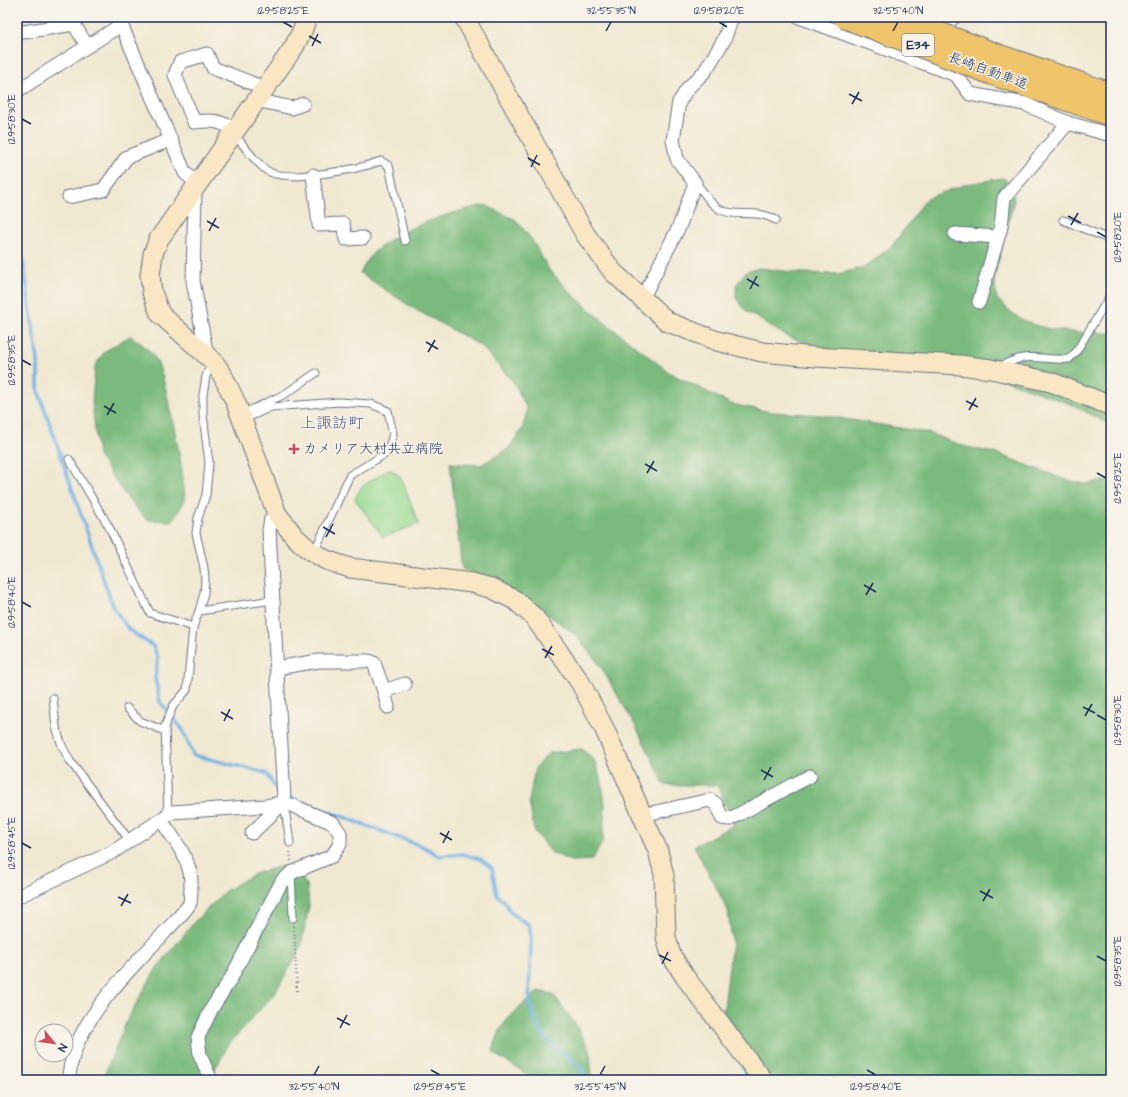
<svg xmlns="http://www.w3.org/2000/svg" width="1128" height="1097" font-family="'Architects Daughter','Klee One',sans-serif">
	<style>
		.green { fill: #99db93; stroke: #5a8578 }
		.forest { fill: #7abb7d; stroke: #4a756e }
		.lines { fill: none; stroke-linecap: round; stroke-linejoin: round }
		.stream { stroke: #71b3e6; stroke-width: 3.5 }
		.lane-casing { stroke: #667086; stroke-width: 9 }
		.street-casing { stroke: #667086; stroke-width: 15 }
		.secondary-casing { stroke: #667086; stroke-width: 21 }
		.highway-casing { stroke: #667086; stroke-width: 24 }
		.path { stroke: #667086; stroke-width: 2; stroke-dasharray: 1 3; stroke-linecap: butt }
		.lane { stroke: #fff; stroke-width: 7 }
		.street { stroke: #fff; stroke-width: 13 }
		.secondary { stroke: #f9e7c3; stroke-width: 19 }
		.highway { stroke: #f0c469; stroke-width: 22 }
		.highway-bridge-casing { stroke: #667086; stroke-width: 24; stroke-linecap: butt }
		.highway-bridge { stroke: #f0c469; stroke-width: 22 }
		.ticks { fill: none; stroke: #1b2f5e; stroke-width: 1.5 }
		.poi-dot { fill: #d1495b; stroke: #f7f3e8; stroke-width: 1.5 }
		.labels { text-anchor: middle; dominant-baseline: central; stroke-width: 3; stroke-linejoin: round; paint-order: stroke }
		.shield { fill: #f7f3e8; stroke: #5d6a87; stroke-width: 1 }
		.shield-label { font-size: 13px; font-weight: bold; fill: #1b2f5e }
		.street-label { font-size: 14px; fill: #1b2f5e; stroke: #f7f3e8 }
		.poi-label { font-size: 14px; fill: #1b2f5e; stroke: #f7f3e8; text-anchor: start }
		.quarter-label { font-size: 16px; fill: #535d92; stroke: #f7f3e8 }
		.neatline { fill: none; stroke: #1b2f5e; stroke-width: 1.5 }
		.ticks-label { font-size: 10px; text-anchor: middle; fill: #1b2f5e }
	</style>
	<rect width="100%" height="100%" fill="#f7f3e8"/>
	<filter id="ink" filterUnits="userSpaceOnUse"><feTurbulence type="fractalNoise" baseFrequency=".025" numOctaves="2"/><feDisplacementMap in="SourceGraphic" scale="8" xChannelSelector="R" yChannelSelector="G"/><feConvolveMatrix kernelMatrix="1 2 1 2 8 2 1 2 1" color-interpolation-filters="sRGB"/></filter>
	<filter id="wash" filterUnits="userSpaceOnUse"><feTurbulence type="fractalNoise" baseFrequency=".012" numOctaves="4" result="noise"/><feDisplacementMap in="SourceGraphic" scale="16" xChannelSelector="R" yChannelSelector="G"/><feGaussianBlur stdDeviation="0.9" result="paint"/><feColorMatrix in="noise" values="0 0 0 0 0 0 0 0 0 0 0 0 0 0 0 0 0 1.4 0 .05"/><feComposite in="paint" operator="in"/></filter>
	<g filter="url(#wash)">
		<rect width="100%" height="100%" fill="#f0e8d0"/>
		<polygon class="green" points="389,469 400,476 419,524 383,537 355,499 361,487"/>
		<g class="forest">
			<path d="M1003,178L1012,185L1014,201L994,278L997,299C1003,304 1010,312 1018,317C1043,333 1082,333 1111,333V425L1073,405L996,377L835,352L788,337L746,311L736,298V285L746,272L759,268L801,273L838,274L865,267L892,246L927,198L967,184Z"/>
			<path d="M485,205L516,220L532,240L549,270L571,293L603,321L670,373L731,404L772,412L822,415L929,433L963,446L998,454L1063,479L1084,484L1111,480V1080H747L723,1016L732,942L728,910L694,846L734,825L717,785H665L636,727L601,667L575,634L543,611L483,576L462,569L450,463L481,465L508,449L523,428L527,409L514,383L481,346L413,308L360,273C364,267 368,258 373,253C401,227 448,213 485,205Z"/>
			<path d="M130,336C143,344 152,351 159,366C165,380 188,487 184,500C182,507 176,515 172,521L147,520L131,503L98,456L92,403L95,366L105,351Z"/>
			<polygon points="582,749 594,760 602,783 605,805 603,841 592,860 571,861 550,852 534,830 529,801 535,768 549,753"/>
			<polygon points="283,866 297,872 307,885 309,906 300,950 274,994 229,1044 209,1080 102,1080 128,1018 156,969 196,920 225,891 256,873"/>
			<path d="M539,991L553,994L576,1025L590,1051L592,1080H536L493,1053C499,1021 515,1010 539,991Z"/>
		</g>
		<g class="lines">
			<g class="stream">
				<polyline points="17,253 23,261 38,361 38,390 113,607 129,630 153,646 158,658 155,678 160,702 183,730 193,755 266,773 278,792 281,793"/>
				<path d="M287,796L424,847L439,856L463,854L480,859L492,868L497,895L507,905L510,912L529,925C536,956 522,990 535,1020C538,1026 542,1034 546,1039C559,1054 582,1059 586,1080"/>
			</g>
		</g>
	</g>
	<g filter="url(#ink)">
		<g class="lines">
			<g class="lane-casing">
				<g id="lane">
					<path d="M233,133C244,145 254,161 266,170C285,184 359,169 381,161L389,166L405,241"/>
					<path d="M695,183C705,191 708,204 721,210C737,218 755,208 776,220"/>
					<polyline points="1063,220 1111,240"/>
					<path d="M999,367C1030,350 1039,361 1069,359L1076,352L1111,294"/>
					<polyline points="240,415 285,394 316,373"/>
					<polyline points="243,420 271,407 339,402 371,404 388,411 393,434 387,453 350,475 314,552"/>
					<polyline points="69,459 109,527 150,613 193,627 199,611 273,600"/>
					<polyline points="199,611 204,593 205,579 204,568 196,533 198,518 206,495 209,463 203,415 203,395 206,376 212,362"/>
					<polyline points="53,698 56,727 62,746 70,761 130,841"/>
					<polyline points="127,708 140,721 165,731"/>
					<polyline points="284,802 290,843"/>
					<polyline points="168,815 165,726 173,706 187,690 193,627"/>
					<polyline points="291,872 293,918"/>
				</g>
			</g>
			<g class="street-casing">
				<g id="street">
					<polyline points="118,17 185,173 198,184"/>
					<polyline points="799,17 956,75 970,94 1025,104 1068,123 1111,135"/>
					<polyline points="23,32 74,24 87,46"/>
					<polyline points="933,36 954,17"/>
					<polyline points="17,91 121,25"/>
					<polyline points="256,100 292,108 303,104"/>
					<path d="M235,130C219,120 213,120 194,122L175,75L180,62L207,54L213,68L264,88"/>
					<polyline points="313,175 319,225 343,224 346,239 363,238"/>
					<polyline points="195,188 193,281 207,356"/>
					<polyline points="69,197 103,190 127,157 170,140"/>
					<polyline points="955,234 997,237"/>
					<polyline points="643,297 679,227 695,183 677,159 673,140 679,102 688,88 705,71 724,40 732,17"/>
					<polyline points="979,302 1001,227 1004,198 1068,123"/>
					<polyline points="276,668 319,661 369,661 374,663 384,691 405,684"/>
					<polyline points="384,691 388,707"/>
					<polyline points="642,815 710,800 716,804 722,818 730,819 810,776"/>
					<polyline points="252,833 284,802 284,799 269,530 271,519 277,514"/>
					<polyline points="17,897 113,852 172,812 266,806 284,802 333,823 340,833 340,844 332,856 291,873 282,881 230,980 212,1008 198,1037 200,1055 211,1080"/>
					<path d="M69,1080C70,1025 129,971 164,933C170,926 187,910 190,903C191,897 191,888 191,882C191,859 173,838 161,820"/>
				</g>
			</g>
			<g class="secondary-casing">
				<g id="secondary">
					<polyline points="307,17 303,29 294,47 159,239 153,254 150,275 152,292 160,314 213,361 222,374 236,403 277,514 295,537 308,549 326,560 350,568 472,583 491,588 515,600 534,617 580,682 604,728 658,851 664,875 666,937 671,955 685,977 763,1080"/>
					<polyline points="464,17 585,234 613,272 668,322 717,341 762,352 815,357 960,365 991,369 1051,382 1111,406"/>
				</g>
			</g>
			<g class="highway-casing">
				<g id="highway">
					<polyline points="1000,56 1111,94"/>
					<polyline points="993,74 1111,115"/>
				</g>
			</g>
			<g class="path">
				<polyline points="290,852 291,861"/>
				<polyline points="294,926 297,992"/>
			</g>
			<use href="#lane" class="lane"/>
			<use href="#street" class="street"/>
			<use href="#secondary" class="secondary"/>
			<use href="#highway" class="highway"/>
			<g class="highway-bridge-casing">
				<g id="highway-bridge">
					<polyline points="844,17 993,74"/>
					<polyline points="896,17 1000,56"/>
				</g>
			</g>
			<use href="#highway-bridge" class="highway-bridge"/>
		</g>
	</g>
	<path class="ticks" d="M283,22L292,27M719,22L727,27M606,31L611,22M893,31L898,22M309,36L321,43M312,46L318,34M849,94L862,101M852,104L859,92M22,119L31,124M528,158L540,165M531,167L537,155M1068,216L1081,223M207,221L219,228M1071,225L1078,213M209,231L216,218M1097,232L1106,237M747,279L759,286M750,289L757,276M426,342L438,349M428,352L435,340M22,360L31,365M966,401L978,407M104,406L116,413M969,410L976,398M107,415L114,403M645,464L657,471M647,473L654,461M1097,473L1106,478M323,527L335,534M326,537L333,524M864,585L876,592M866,595L873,583M22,602L31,607M542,649L554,655M545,658L552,646M1083,707L1095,713M221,712L233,719M1097,715L1106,720M1085,716L1092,704M224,721L230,709M761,770L773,777M764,780L771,767M440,833L452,840M22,843L31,848M443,843L449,831M980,891L993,898M118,897L131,903M983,901L990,889M121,906L128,894M659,955L671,961M1097,956L1106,961M662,964L668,952M337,1018L350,1025M340,1028L347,1015M431,1070L440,1075M867,1070L876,1075M314,1075L319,1066M600,1075L605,1066"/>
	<path class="poi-dot" d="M292 443h4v4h4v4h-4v4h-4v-4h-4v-4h4z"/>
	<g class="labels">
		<rect class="shield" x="902" y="34" width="32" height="22" rx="3"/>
		<g class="shield-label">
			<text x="918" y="45">E34</text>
		</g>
		<g class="street-label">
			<text transform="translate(988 71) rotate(20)">長崎自動車道</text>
		</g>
		<g class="poi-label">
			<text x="303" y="449">カメリア大村共立病院</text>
		</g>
		<g class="quarter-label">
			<text x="332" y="423">上諏訪町</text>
		</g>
	</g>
	<rect width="1128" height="1097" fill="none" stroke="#f7f3e8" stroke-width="44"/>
	<g transform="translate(54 1043) rotate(119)"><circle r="19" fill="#f7f3e8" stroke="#9fa5b1"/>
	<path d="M0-3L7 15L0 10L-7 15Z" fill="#d1495b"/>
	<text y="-6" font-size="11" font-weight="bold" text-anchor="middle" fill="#1b2f5e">N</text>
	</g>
	<rect x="22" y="22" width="1084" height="1053" class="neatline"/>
	<g class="ticks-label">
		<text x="283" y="14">129°58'25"E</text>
		<text x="611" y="14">32°55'35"N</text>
		<text x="719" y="14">129°58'20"E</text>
		<text x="898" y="14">32°55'40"N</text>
		<text transform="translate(11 119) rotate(-90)" y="4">129°58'30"E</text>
		<text transform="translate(1117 237) rotate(-90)" y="4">129°58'20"E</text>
		<text transform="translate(11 360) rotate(-90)" y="4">129°58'35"E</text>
		<text transform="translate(1117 478) rotate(-90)" y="4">129°58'25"E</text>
		<text transform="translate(11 602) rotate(-90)" y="4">129°58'40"E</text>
		<text transform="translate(1117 720) rotate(-90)" y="4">129°58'30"E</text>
		<text transform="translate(11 843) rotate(-90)" y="4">129°58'45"E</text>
		<text transform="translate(1117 961) rotate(-90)" y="4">129°58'35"E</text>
		<text x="314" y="1090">32°55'40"N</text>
		<text x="440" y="1090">129°58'45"E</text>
		<text x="600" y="1090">32°55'45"N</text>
		<text x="876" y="1090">129°58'40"E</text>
	</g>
</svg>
